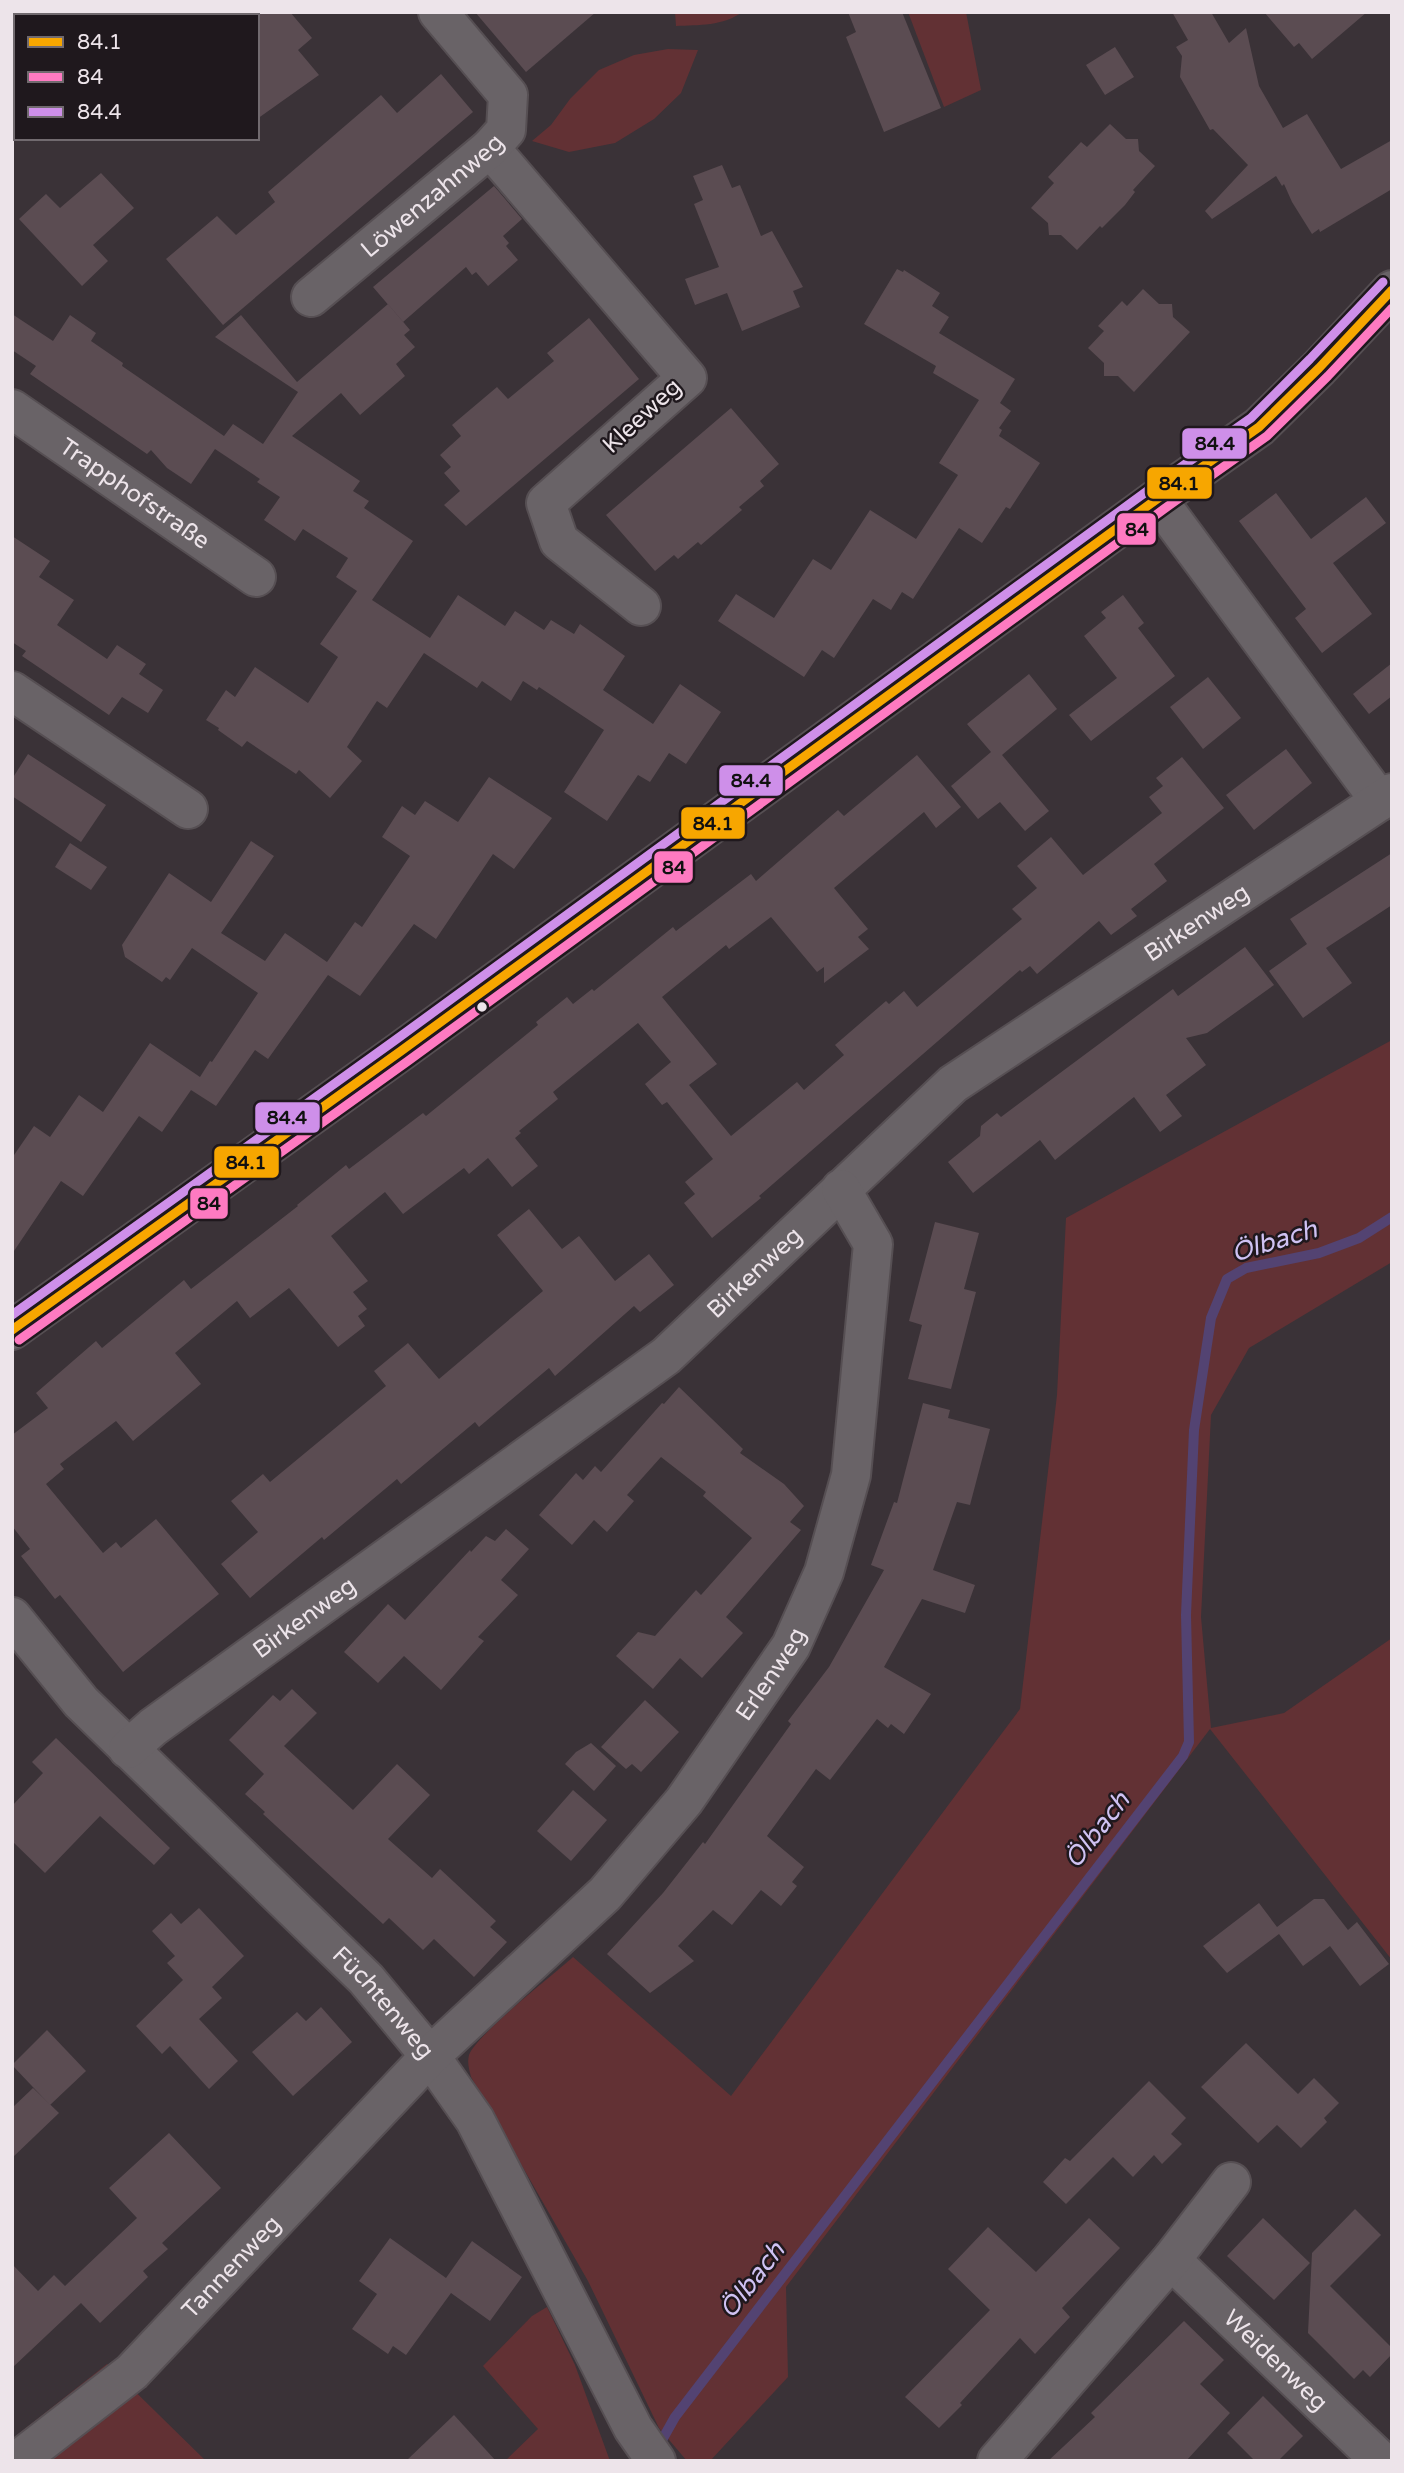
<svg xmlns="http://www.w3.org/2000/svg" width="1404" height="2473" font-family="'Varela Round',sans-serif">
	<style>
		.green { fill: #623134 }
		.lines { fill: none; stroke-linecap: round; stroke-linejoin: round }
		.stream { stroke: #534372; stroke-width: 10 }
		.building { fill: #5b4c52 }
		.minor-casing { stroke: #564f53; stroke-width: 42 }
		.minor { stroke: #696367; stroke-width: 38 }
		.bus-1-casing { stroke: #1f181d; stroke-width: 14 }
		.bus-2-casing { stroke: #1f181d; stroke-width: 14 }
		.bus-3-casing { stroke: #1f181d; stroke-width: 14 }
		.bus-1 { stroke: #f7a600; stroke-width: 9 }
		.bus-2 { stroke: #fe7ac1; stroke-width: 9 }
		.bus-3 { stroke: #ce8fe9; stroke-width: 9 }
		.bus-dot { fill: #ede4ea; stroke: #1f181d; stroke-width: 2.5 }
		.labels { text-anchor: middle; dominant-baseline: central; stroke-width: 5; stroke-linejoin: round; paint-order: stroke }
		.street-label { font-size: 24px; fill: #ede4ea; stroke: #1f181d }
		.water-label { font-size: 26px; font-style: italic; fill: #cfc2f3; stroke: #1f181d }
		.line-badge { stroke: #1f181d; stroke-width: 2.5 }
		.pale-badge-label { font-size: 19px; text-anchor: middle; font-weight: bold; fill: #111 }
	</style>
	<rect width="100%" height="100%" fill="#3a3237"/>
	<g class="green">
		<path d="M675,12H742C724,26 698,25 676,26Z"/>
		<polygon points="908,12 966,12 981,90 944,107"/>
		<polygon points="668,49 698,50 681,93 654,119 615,143 569,152 532,141 551,125 570,99 599,70 634,55"/>
		<path d="M1392,1040V1262L1249,1348L1211,1415L1201,1617L1211,1728L1284,1713L1392,1638V1960L1210,1729L786,2287L788,2377L710,2461H687L659,2428L588,2281L471,2077C469,2069 467,2063 469,2055C477,2034 552,1976 573,1957L731,2096L1020,1709L1057,1395L1066,1218Z"/>
		<polygon points="547,2307 575,2365 610,2461 505,2461 538,2429 483,2366 532,2316"/>
		<polygon points="107,2364 206,2461 12,2461 12,2439"/>
	</g>
	<g class="lines">
		<polyline class="stream" points="657,2449 675,2417 1183,1756 1189,1742 1186,1615 1194,1430 1211,1318 1227,1279 1246,1268 1319,1253 1359,1238 1392,1217"/>
	</g>
	<g class="building">
		<polygon points="257,12 290,12 312,38 298,50 319,75 257,119"/>
		<polygon points="475,12 596,12 526,72"/>
		<polygon points="848,12 902,12 941,108 884,132 846,37 856,32"/>
		<polygon points="1172,12 1211,12 1229,43 1246,28 1259,86 1283,128 1307,114 1341,169 1392,140 1392,189 1320,232 1319,229 1312,234 1292,202 1284,184 1282,186 1276,176 1212,219 1205,211 1248,165 1213,129 1210,130 1180,77 1182,56 1176,47 1188,40"/>
		<polygon points="1264,12 1367,12 1312,59 1299,43 1294,47"/>
		<polygon points="1115,47 1134,77 1105,95 1086,65"/>
		<polygon points="441,74 473,112 223,325 166,259 217,216 236,235 275,202 268,192 381,95 397,113"/>
		<polygon points="1110,124 1126,139 1138,139 1139,151 1155,166 1133,190 1135,192 1125,205 1102,228 1100,226 1077,250 1061,235 1049,235 1048,223 1031,208 1054,183 1048,177 1081,142 1087,147"/>
		<polygon points="722,165 732,188 740,185 761,236 772,231 803,287 793,291 800,307 742,331 727,293 695,305 685,279 719,267 694,204 703,200 693,176"/>
		<polygon points="101,173 134,208 93,245 108,261 82,286 19,219 46,194 60,208"/>
		<polygon points="494,186 522,219 503,236 509,243 506,246 518,260 488,286 476,272 472,275 466,267 403,322 373,287"/>
		<polygon points="897,269 903,272 904,270 940,293 932,306 949,317 939,333 1015,379 1000,403 1011,411 999,428 1002,430 999,436 1040,463 1010,509 1006,507 982,543 959,528 913,599 902,592 891,610 873,599 834,658 822,650 804,677 718,621 736,594 774,618 813,559 831,570 870,510 916,539 958,475 939,463 979,400 933,373 936,366 864,324"/>
		<polygon points="1143,289 1159,304 1172,304 1173,317 1190,332 1134,392 1118,376 1104,376 1104,363 1088,348 1104,331 1098,326 1122,301 1127,306"/>
		<polygon points="388,304 410,330 404,335 415,347 396,364 405,376 360,415 341,393 292,436 360,481 353,491 369,501 364,508 413,541 372,600 430,638 458,595 505,626 515,611 544,630 551,620 574,634 580,624 625,656 603,690 653,724 680,684 721,712 686,764 669,753 650,782 638,775 607,821 564,792 604,730 539,687 537,690 523,681 511,701 482,681 477,688 424,653 387,708 377,701 347,747 362,761 330,798 299,770 296,774 247,741 242,747 218,730 219,728 206,720 226,690 235,697 255,667 308,703 338,657 320,644 357,591 336,577 348,558 303,529 295,541 264,520 280,497 257,482 260,479 215,449 191,484 167,468 151,450 147,454 30,374 36,366 12,350 12,314 53,341 70,315 96,333 91,341 123,363 122,366 224,436 233,424 263,444 298,392 215,337 241,315 297,382"/>
		<polygon points="589,318 639,379 466,526 444,505 460,491 444,473 451,467 440,455 461,436 452,425 497,387 508,399 554,361 547,353"/>
		<polygon points="731,408 779,464 760,481 764,486 739,507 742,510 701,545 698,542 678,559 674,555 655,571 606,515"/>
		<polygon points="1276,493 1311,539 1366,497 1386,523 1333,563 1372,614 1322,653 1295,618 1306,609 1239,521"/>
		<polygon points="12,536 50,561 39,577 74,600 57,625 107,659 117,645 146,664 139,674 163,690 148,713 122,697 109,715 22,656 26,651 12,642"/>
		<polygon points="1123,595 1144,623 1138,628 1175,676 1091,741 1069,715 1117,678 1084,636 1106,618 1101,612"/>
		<polygon points="1392,663 1392,696 1369,714 1353,694"/>
		<polygon points="1029,674 1057,709 1002,755 1049,811 1025,831 1000,802 978,819 951,786 991,752 967,724"/>
		<polygon points="1208,677 1241,718 1203,749 1170,707"/>
		<polygon points="1286,749 1312,783 1254,830 1226,795"/>
		<polygon points="28,754 106,805 81,842 12,796 12,779"/>
		<polygon points="917,755 961,807 936,828 924,812 834,888 868,929 858,937 869,949 824,983 824,967 817,972 771,917 729,949 726,945 662,997 717,1064 689,1085 731,1136 797,1082 804,1090 844,1055 835,1045 886,1001 889,1004 904,991 917,1007 1022,919 1012,909 1037,888 1017,866 1051,837 1083,875 1162,813 1149,797 1163,786 1156,778 1182,757 1224,808 1154,864 1167,881 1131,909 1137,916 1111,935 1099,921 1037,974 1030,966 1022,972 1020,970 759,1196 761,1198 712,1238 684,1203 695,1194 685,1182 713,1159 667,1102 662,1105 645,1084 671,1062 638,1023 553,1092 558,1099 519,1131 521,1133 515,1138 538,1166 512,1187 488,1158 469,1174 464,1168 403,1214 385,1192 331,1236 368,1281 353,1292 367,1309 358,1316 365,1326 338,1347 289,1288 250,1318 237,1301 175,1353 201,1384 133,1441 116,1421 60,1464 64,1469 46,1484 103,1553 116,1542 121,1548 156,1519 219,1594 123,1672 60,1595 55,1599 21,1556 30,1549 12,1526 12,1435 48,1408 36,1393 96,1341 102,1348 184,1280 191,1289 298,1206 297,1205 346,1165 349,1169 423,1113 426,1116 538,1025 536,1022 567,997 573,1004 592,989 594,991 673,927 676,931 751,874 756,881 838,810 844,816"/>
		<polygon points="489,777 552,818 514,869 493,854 436,939 414,924 360,996 328,975 268,1059 255,1050 216,1106 191,1090 198,1080 162,1132 139,1116 83,1196 61,1181 12,1254 12,1158 34,1126 50,1137 79,1095 103,1112 150,1043 200,1077 210,1061 212,1062 258,993 192,948 170,980 166,977 162,982 125,957 122,945 169,873 211,902 251,841 274,856 221,933 265,961 285,933 327,962 355,922 362,927 410,856 382,837 402,806 415,815 425,801 458,822"/>
		<polygon points="70,843 107,867 91,890 55,867"/>
		<polygon points="1392,853 1392,905 1326,948 1352,983 1303,1018 1269,971 1307,944 1290,919"/>
		<polygon points="1245,947 1274,985 1207,1033 1186,1038 1206,1065 1166,1095 1182,1116 1160,1132 1134,1097 1055,1160 1040,1140 973,1193 948,1162 980,1136 981,1126 997,1113 1001,1117 1173,989 1178,996"/>
		<polygon points="529,1209 562,1249 579,1236 615,1281 649,1254 674,1285 640,1312 634,1306 555,1376 549,1368 479,1427 475,1422 401,1484 397,1479 324,1540 322,1537 250,1598 221,1564 258,1532 231,1501 263,1474 270,1482 386,1386 374,1371 408,1343 439,1379 543,1291 497,1235"/>
		<polygon points="935,1222 979,1233 964,1289 976,1292 951,1389 908,1379 922,1325 909,1321"/>
		<polygon points="679,1387 743,1449 740,1453 784,1484 804,1506 790,1522 801,1530 726,1617 743,1633 702,1678 680,1658 653,1689 616,1656 638,1632 655,1636 696,1590 701,1595 752,1538 703,1496 706,1492 661,1457 627,1495 634,1501 607,1532 594,1520 572,1545 539,1515 576,1473 583,1480 595,1466 601,1472 662,1403 664,1404"/>
		<polygon points="923,1403 950,1410 948,1418 990,1429 970,1505 957,1502 933,1570 975,1585 965,1613 922,1599 884,1667 931,1694 904,1734 891,1724 888,1728 877,1719 830,1780 816,1769 767,1836 804,1867 792,1882 797,1886 781,1906 761,1890 732,1925 713,1910 678,1946 694,1961 650,1993 607,1954 663,1893 703,1842 705,1844 791,1724 788,1721 829,1667 884,1570 871,1565 894,1502 897,1503"/>
		<polygon points="506,1529 529,1549 501,1580 518,1595 478,1637 484,1641 441,1690 404,1656 378,1683 344,1652 388,1604 405,1620 470,1550 471,1552 486,1536 495,1541"/>
		<polygon points="292,1689 317,1713 284,1746 353,1810 397,1764 430,1795 388,1839 432,1878 440,1869 496,1921 490,1927 507,1942 474,1977 434,1939 423,1950 389,1918 383,1924 263,1814 265,1812 245,1794 264,1774 229,1740 273,1695 280,1701"/>
		<polygon points="645,1700 679,1732 641,1772 632,1764 626,1769 601,1747"/>
		<polygon points="56,1738 170,1848 154,1865 100,1816 45,1873 12,1841 12,1806 43,1773 32,1762"/>
		<polygon points="591,1743 616,1766 594,1791 565,1764 576,1752"/>
		<polygon points="573,1790 607,1820 571,1861 537,1831"/>
		<polygon points="1314,1899 1324,1899 1348,1930 1357,1922 1389,1964 1360,1986 1330,1946 1303,1966 1279,1934 1227,1973 1203,1946 1259,1903 1277,1927"/>
		<polygon points="199,1908 244,1956 212,1987 222,1998 199,2019 238,2061 209,2089 170,2046 162,2054 136,2026 183,1980 167,1963 175,1956 152,1931 171,1913 181,1924"/>
		<polygon points="321,2007 352,2042 293,2096 252,2052 297,2012 306,2021"/>
		<polygon points="47,2030 86,2071 50,2105 12,2065"/>
		<polygon points="1246,2043 1298,2094 1314,2078 1339,2103 1324,2118 1327,2122 1301,2148 1277,2125 1258,2143 1201,2087"/>
		<polygon points="1149,2081 1186,2118 1171,2134 1182,2144 1162,2164 1154,2155 1133,2177 1113,2157 1066,2204 1043,2182 1065,2158 1070,2161"/>
		<polygon points="33,2088 59,2113 12,2158 12,2108"/>
		<polygon points="169,2133 221,2188 162,2243 168,2249 143,2271 148,2277 100,2323 81,2303 12,2368 12,2264 38,2291 54,2275 65,2286 137,2218 109,2188"/>
		<polygon points="1355,2209 1381,2235 1330,2286 1392,2348 1392,2354 1370,2377 1363,2370 1354,2379 1308,2333 1312,2253"/>
		<polygon points="1089,2218 1120,2248 1062,2308 1070,2317 1035,2354 1020,2338 960,2403 962,2405 939,2428 905,2397 990,2310 948,2269 988,2227 1036,2272"/>
		<polygon points="1263,2218 1310,2263 1274,2300 1227,2256"/>
		<polygon points="390,2238 446,2278 472,2241 522,2277 490,2321 451,2293 406,2355 393,2346 388,2354 352,2329 377,2294 359,2281"/>
		<polygon points="1184,2321 1224,2360 1200,2384 1230,2413 1186,2461 1048,2461 1095,2417 1091,2413"/>
		<polygon points="1263,2396 1303,2436 1278,2461 1255,2461 1227,2433"/>
		<polygon points="454,2415 496,2461 406,2461"/>
	</g>
	<g class="lines">
		<g class="minor-casing">
			<g id="minor">
				<polyline points="490,148 687,378 546,503 559,541 641,606"/>
				<path id="s1" d="M311,297L490,148L506,130L508,95L438,12"/>
				<path id="s2" d="M12,409L256,577"/>
				<polyline points="1157,499 1380,801"/>
				<polyline points="12,691 188,809"/>
				<polyline points="12,1330 401,1051 1157,499 1259,427 1319,368 1392,290"/>
				<path id="s3" d="M12,1617L81,1702L366,1979L430,2056L475,2120L633,2428L656,2461"/>
				<path id="s4" d="M128,1749L153,1727L666,1356L953,1084L1392,793"/>
				<path id="s5" d="M1171,2260L1381,2461"/>
				<path id="s6" d="M17,2461L132,2372L430,2056L605,1894L684,1801L791,1646L824,1572L851,1475L873,1244L841,1189"/>
				<polyline points="997,2461 1171,2260 1231,2182"/>
			</g>
		</g>
		<use href="#minor" class="minor"/>
		<g class="bus-1-casing">
			<polyline id="bus-1" points="12,1330 401,1051 1157,499 1259,427 1319,368 1392,290"/>
		</g>
		<g class="bus-2-casing">
			<polyline id="bus-2" points="19,1340 408,1061 1164,509 1267,436 1328,376 1392,308"/>
		</g>
		<g class="bus-3-casing">
			<polyline id="bus-3" points="12,1315 394,1041 1150,489 1251,418 1310,359 1383,282"/>
		</g>
		<use href="#bus-1" class="bus-1"/>
		<use href="#bus-2" class="bus-2"/>
		<use href="#bus-3" class="bus-3"/>
	</g>
	<circle class="bus-dot" cx="482" cy="1007" r="6"/>
	<g class="labels">
		<g class="street-label">
			<text stroke="none"><textPath href="#s1" startOffset="158">Löwenzahnweg</textPath></text>
			<text transform="translate(642 416) rotate(-43)">Kleeweg</text>
			<text stroke="none"><textPath href="#s2" startOffset="149">Trapphofstraße</textPath></text>
			<text stroke="none"><textPath href="#s4" startOffset="1354">Birkenweg</textPath></text>
			<text stroke="none"><textPath href="#s4" startOffset="788">Birkenweg</textPath></text>
			<text stroke="none"><textPath href="#s4" startOffset="220">Birkenweg</textPath></text>
			<text stroke="none"><textPath href="#s6" startOffset="1094">Erlenweg</textPath></text>
			<text stroke="none"><textPath href="#s3" startOffset="536">Füchtenweg</textPath></text>
			<text stroke="none"><textPath href="#s6" startOffset="290">Tannenweg</textPath></text>
			<text stroke="none"><textPath href="#s5" startOffset="145">Weidenweg</textPath></text>
		</g>
		<g class="water-label">
			<text transform="translate(1274 1241) rotate(-17)">Ölbach</text>
			<text transform="translate(1097 1830) rotate(-52)">Ölbach</text>
			<text transform="translate(752 2280) rotate(-52)">Ölbach</text>
		</g>
	</g>
	<g class="line-badge">
		<rect x="1181" y="427" width="67" height="33" rx="7" fill="#ce8fe9"/>
		<rect x="1146" y="466" width="67" height="34" rx="7" fill="#f7a600"/>
		<rect x="1116" y="512" width="41" height="34" rx="7" fill="#fe7ac1"/>
		<rect x="718" y="764" width="66" height="33" rx="7" fill="#ce8fe9"/>
		<rect x="680" y="806" width="66" height="34" rx="7" fill="#f7a600"/>
		<rect x="653" y="850" width="41" height="34" rx="7" fill="#fe7ac1"/>
		<rect x="254" y="1101" width="67" height="33" rx="7" fill="#ce8fe9"/>
		<rect x="213" y="1145" width="67" height="34" rx="7" fill="#f7a600"/>
		<rect x="189" y="1187" width="40" height="33" rx="7" fill="#fe7ac1"/>
	</g>
	<g class="pale-badge-label">
		<text x="1215" y="450">84.4</text>
		<text x="1179" y="490">84.1</text>
		<text x="1137" y="536">84</text>
		<text x="751" y="787">84.4</text>
		<text x="713" y="830">84.1</text>
		<text x="674" y="874">84</text>
		<text x="287" y="1124">84.4</text>
		<text x="246" y="1169">84.1</text>
		<text x="209" y="1210">84</text>
	</g>
	<rect width="1404" height="2473" fill="none" stroke="#ede4ea" stroke-width="28"/>
	<rect x="14" y="14" width="245" height="126" fill="#1f181d" stroke="#716a6f" stroke-width="2"/>
	<rect x="28" y="37" width="35" height="10" fill="#f7a600" stroke="#716a6f" stroke-width="2"/>
	<text x="77" y="49" font-size="21" fill="#ede4ea">84.1</text>
	<rect x="28" y="72" width="35" height="10" fill="#fe7ac1" stroke="#716a6f" stroke-width="2"/>
	<text x="77" y="84" font-size="21" fill="#ede4ea">84</text>
	<rect x="28" y="107" width="35" height="10" fill="#ce8fe9" stroke="#716a6f" stroke-width="2"/>
	<text x="77" y="119" font-size="21" fill="#ede4ea">84.4</text>
</svg>
